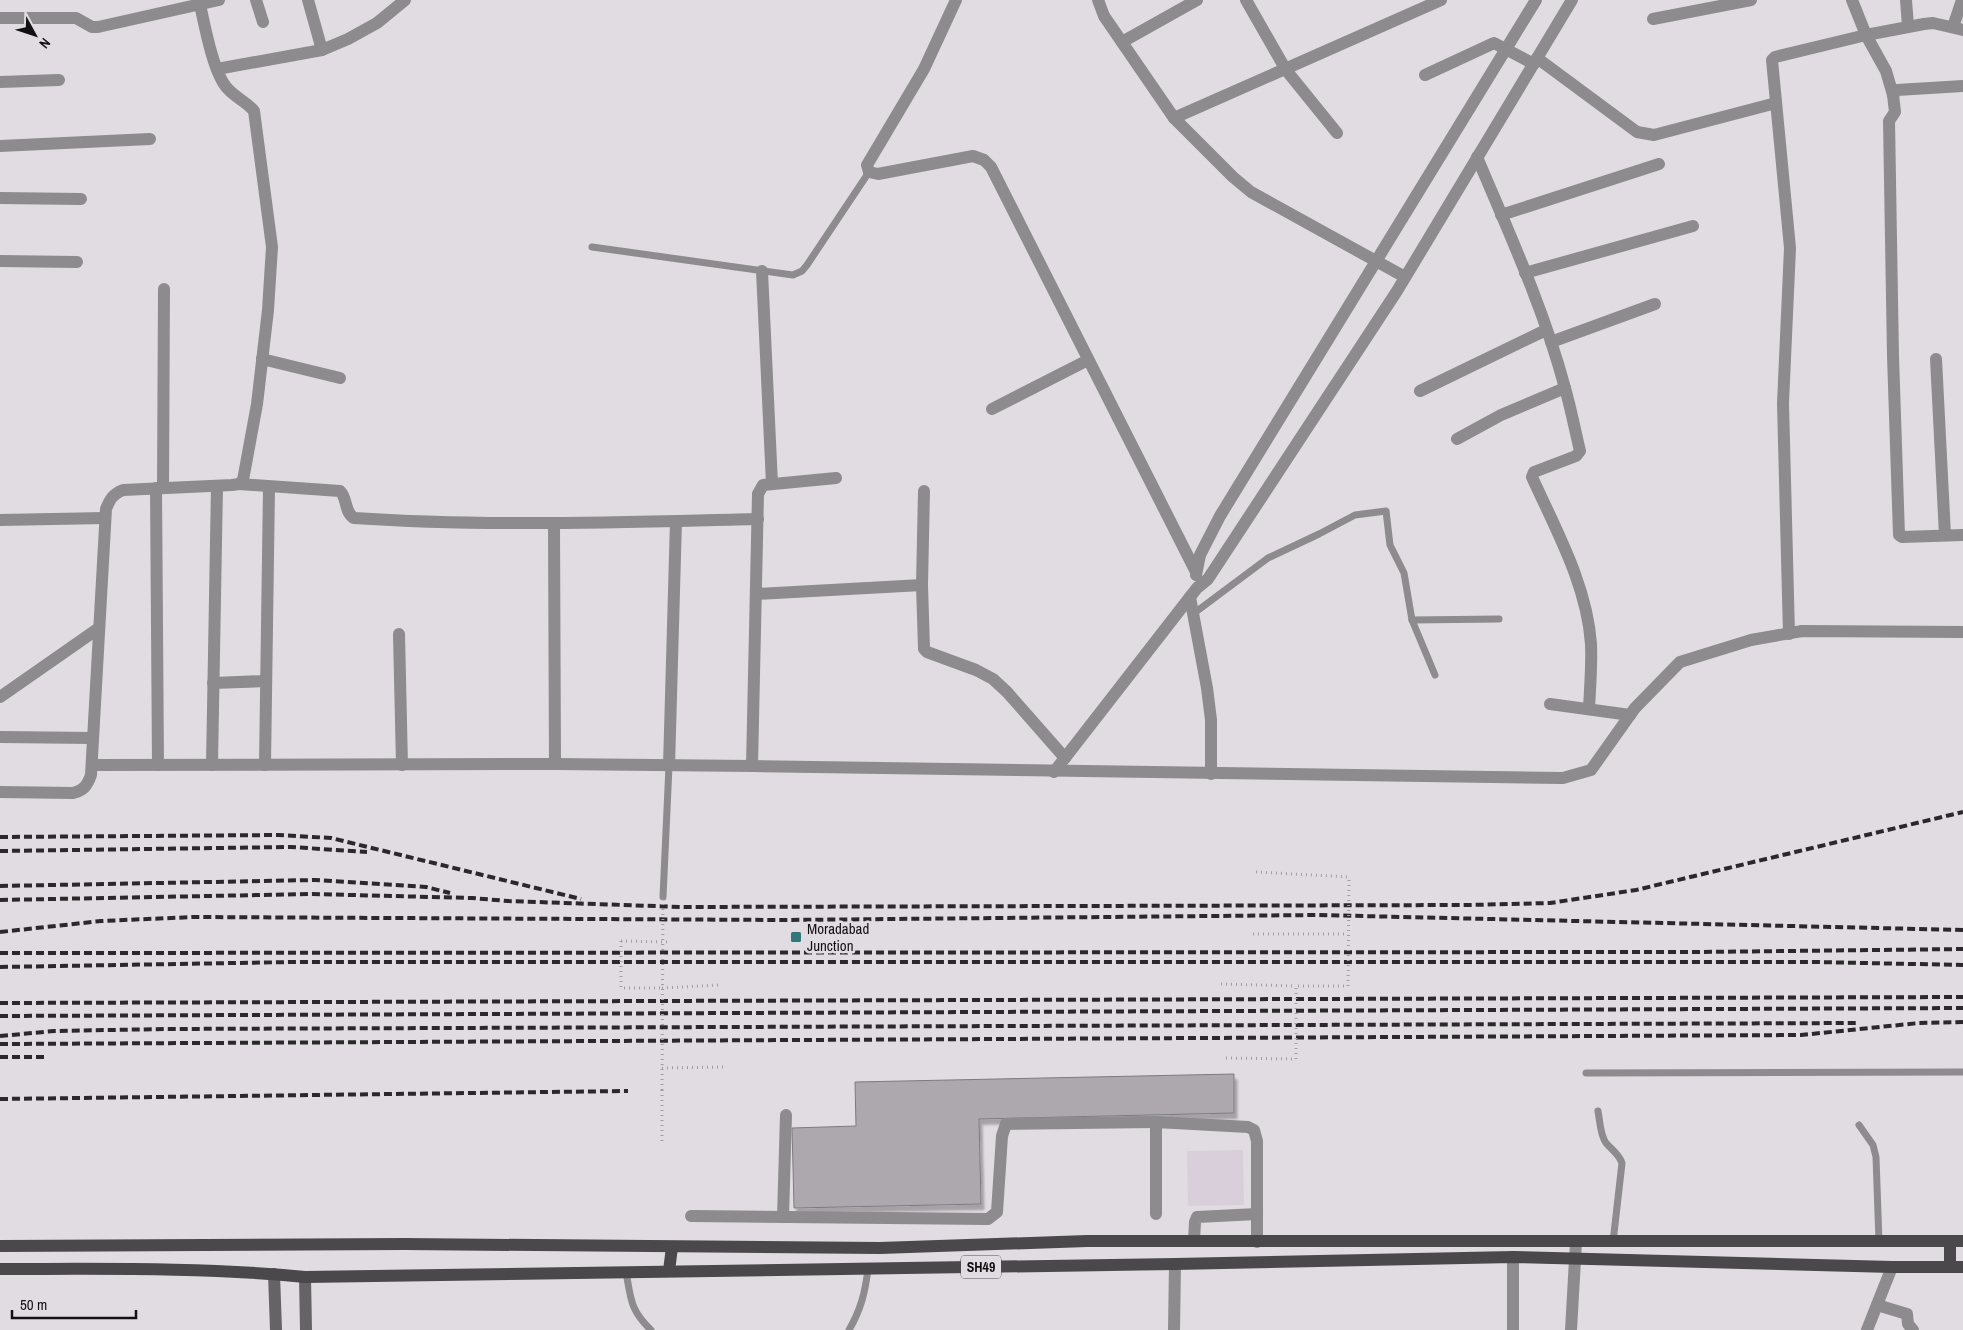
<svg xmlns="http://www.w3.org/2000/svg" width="1963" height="1330" font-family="'Archivo Narrow',sans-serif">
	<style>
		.built { fill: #d9cfda }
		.building { fill: #aca8ad; stroke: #7f7a7f; filter: url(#shadow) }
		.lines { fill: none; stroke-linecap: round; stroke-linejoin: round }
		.path { stroke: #a19da2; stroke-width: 3; stroke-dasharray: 1 4; stroke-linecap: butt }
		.lane { stroke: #8d8b8d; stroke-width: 7 }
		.street { stroke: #8d8b8d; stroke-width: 12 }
		.secondary { stroke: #666367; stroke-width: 12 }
		.primary { stroke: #4b484c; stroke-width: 12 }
		.rail { stroke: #2b282b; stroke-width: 4; stroke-dasharray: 8 4; stroke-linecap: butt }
		.path-bridge { stroke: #a19da2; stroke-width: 3; stroke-dasharray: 1 4; stroke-linecap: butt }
		.poi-dot { fill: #2f797a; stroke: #e1dce2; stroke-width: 2 }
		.labels { text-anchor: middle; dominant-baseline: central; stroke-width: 5; stroke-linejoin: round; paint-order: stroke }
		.shield { fill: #e1dce2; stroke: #504d50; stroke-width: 1 }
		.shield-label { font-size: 14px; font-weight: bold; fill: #121012 }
		.poi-label { font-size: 15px; fill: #121012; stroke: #e1dce2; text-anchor: start }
	</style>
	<defs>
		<filter id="shadow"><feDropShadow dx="3" dy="5.5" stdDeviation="1" flood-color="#0004"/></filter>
	</defs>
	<rect width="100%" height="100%" fill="#e1dce2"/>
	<polygon class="built" points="1243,1150 1244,1205 1188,1206 1187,1151"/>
	<polygon class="building" points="1234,1074 1234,1113 979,1119 981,1204 794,1208 792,1128 856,1126 855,1082"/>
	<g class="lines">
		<g class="path">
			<polyline points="1256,872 1349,877"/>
			<polyline points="1253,934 1348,934"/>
			<polyline points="621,941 667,942"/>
			<polyline points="1221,984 1296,986"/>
			<polyline points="662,988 719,985"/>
			<polyline points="1226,1058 1296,1059"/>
			<polyline points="662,1068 725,1067"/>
			<polyline points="662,1090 662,1143"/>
		</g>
		<g class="lane">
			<polyline points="592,247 793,275 802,271 807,265 869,172"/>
			<polyline points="1193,614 1268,558 1319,534 1355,515 1386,511 1390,545 1404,573 1412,620 1435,675"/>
			<polyline points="1412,620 1499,619"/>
			<polyline points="663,897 669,766"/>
			<polyline points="1586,1073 1963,1072"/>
			<path d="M1598,1111C1600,1121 1600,1135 1606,1143C1612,1150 1619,1154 1622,1163L1613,1242"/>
			<polyline points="1859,1125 1873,1145 1876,1157 1879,1242"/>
			<path d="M626,1272C631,1299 630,1310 651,1330"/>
			<path d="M849,1330C861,1309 865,1293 868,1269"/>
		</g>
		<g class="street">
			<polyline points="256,0 263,22"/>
			<polyline points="308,0 322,50"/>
			<polyline points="956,0 924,69 867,165 869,172 878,174 973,156 984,160 991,167 1196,572"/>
			<polyline points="1098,0 1104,16 1174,118 1233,177 1251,192 1405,277"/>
			<polyline points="1246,0 1286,70 1337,133"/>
			<polyline points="1852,0 1866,35 1886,71 1893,95"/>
			<polyline points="1906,0 1908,26"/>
			<polyline points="0,18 76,18 92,27 98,27 219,0"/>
			<polyline points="1653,19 1751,0"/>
			<polyline points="1953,27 1962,0"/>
			<polyline points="1122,42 1197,0"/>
			<polyline points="1537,58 1637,132 1654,135 1776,103"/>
			<polyline points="217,69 322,50 348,39 377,23 405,0"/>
			<polyline points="1425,75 1494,43 1534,64"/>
			<polyline points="0,82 59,80"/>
			<polyline points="1963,86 1897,90 1893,95 1895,112 1889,121 1893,356 1899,535 1902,537 1963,535"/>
			<polyline points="1174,118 1441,0"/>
			<polyline points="0,146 150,139"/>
			<path d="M1477,157C1509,233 1544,309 1565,388C1571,409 1575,430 1580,451L1576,456L1534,472L1532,477C1556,530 1587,585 1591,644C1592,665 1590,688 1589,709"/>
			<polyline points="0,198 81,199"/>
			<polyline points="1501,215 1659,164"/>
			<polyline points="0,261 77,262"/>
			<polyline points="762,271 772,484"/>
			<polyline points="1525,273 1693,226"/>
			<polyline points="1551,342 1655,304"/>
			<polyline points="262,359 340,378"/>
			<polyline points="1936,359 1945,535"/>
			<polyline points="1420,391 1546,330"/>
			<polyline points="992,409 1088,360"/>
			<polyline points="1457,439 1501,415 1565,388"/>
			<path d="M239,484L340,491C348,499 344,512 354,518C489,527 623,522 758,519"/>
			<polyline points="156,488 158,765"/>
			<polyline points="163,488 164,289"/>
			<polyline points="924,491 922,585 924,649 927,652 976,670 993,679 1007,692 1065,758"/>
			<polyline points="0,520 105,518"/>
			<polyline points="554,524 555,764"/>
			<polyline points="1196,575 1200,555 1220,516 1536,0"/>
			<polyline points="756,594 922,585"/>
			<polyline points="1190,597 1207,688 1211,720 1211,774"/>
			<polyline points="399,634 402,765"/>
			<polyline points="1789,634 1783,403 1790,248 1772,60 1775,57 1866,35 1924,24 1933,23 1963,30"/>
			<polyline points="213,683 266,681"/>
			<polyline points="0,697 99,628"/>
			<polyline points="1550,704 1630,715"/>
			<polyline points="0,737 93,738"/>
			<polyline points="92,765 555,764 752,766 1563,778 1591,770 1635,708 1680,662 1751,640 1802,631 1963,632"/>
			<polyline points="212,765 217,486"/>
			<polyline points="265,765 269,487"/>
			<polyline points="669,766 676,521"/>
			<polyline points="752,766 758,494 763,485 836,478"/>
			<polyline points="1054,772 1190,597 1197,588 1208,579 1397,291 1572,0"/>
			<path d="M0,792L73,793C84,790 87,786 91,775L106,509C110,499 113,494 123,490L232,485L239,484L243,480L257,404L268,310L272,247L254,111C247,102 236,98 228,89C213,74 204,22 199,0"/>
			<polyline points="1156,1214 1156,1122 1248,1127 1254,1130 1257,1141 1257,1242"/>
			<polyline points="691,1216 988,1219 997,1212 1002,1136 1006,1124 1156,1122"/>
			<polyline points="783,1217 786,1115"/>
			<polyline points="1194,1241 1195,1222 1197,1217 1257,1214"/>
			<polyline points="1877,1305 1907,1314 1908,1324 1913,1330"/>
			<polyline points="1174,1330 1175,1264"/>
			<polyline points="1513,1330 1513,1257"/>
			<polyline points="1571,1330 1576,1242"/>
			<polyline points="1867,1330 1892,1267"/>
		</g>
		<g class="secondary">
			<polyline points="274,1274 276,1330"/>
			<polyline points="305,1277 306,1330"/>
		</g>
		<g class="primary">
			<polyline points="0,1246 405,1244 880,1248 1087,1241 1963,1241"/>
			<polyline points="1950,1267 1950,1241"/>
			<path d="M0,1269C102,1269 204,1267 305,1277L1175,1264L1513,1257L1892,1267H1963"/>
			<polyline points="669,1271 672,1247"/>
		</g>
		<g class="rail">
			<polyline points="0,837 278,835 331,838 581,899"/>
			<polyline points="0,851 291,847 367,852"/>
			<polyline points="0,886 315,880 426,887 450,893"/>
			<polyline points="0,900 312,894 472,898 508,901 681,907 1469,905 1550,903 1636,890 1963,812"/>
			<polyline points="0,932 101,921 194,917 785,920 1318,915 1963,930"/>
			<polyline points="0,953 1699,952 1963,949"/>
			<polyline points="0,967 294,962 1816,962 1963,965"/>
			<polyline points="0,1003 1963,997"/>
			<polyline points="0,1016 1963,1008"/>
			<polyline points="0,1036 54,1031 165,1029 1859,1023"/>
			<polyline points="0,1044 1801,1035 1919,1023 1963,1022"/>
			<polyline points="0,1057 46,1057"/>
			<polyline points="0,1099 628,1091"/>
		</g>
		<g class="path-bridge">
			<polyline points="621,941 621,988 662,988"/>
			<polyline points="1296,1059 1296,986 1348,986 1349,877"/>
			<polyline points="662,1090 663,897"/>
		</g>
	</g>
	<rect class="poi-dot" x="790" y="931" width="12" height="12" rx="2.5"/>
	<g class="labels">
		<rect class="shield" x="961" y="1255.5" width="40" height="23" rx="4"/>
		<g class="shield-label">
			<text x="981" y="1267">SH49</text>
		</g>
		<g class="poi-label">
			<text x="807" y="928">Moradabad<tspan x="807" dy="17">Junction</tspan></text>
		</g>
	</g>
	<g transform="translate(35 35) rotate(130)" stroke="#e1dce2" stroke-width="4" paint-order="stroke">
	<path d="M0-4L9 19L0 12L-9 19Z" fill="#121012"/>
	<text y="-8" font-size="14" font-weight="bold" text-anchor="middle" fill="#121012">N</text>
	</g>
	<path d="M12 1310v8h124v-8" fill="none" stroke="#121012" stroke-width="2.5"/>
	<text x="20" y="1310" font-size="15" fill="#121012" stroke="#e1dce2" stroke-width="4" paint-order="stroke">50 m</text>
</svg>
